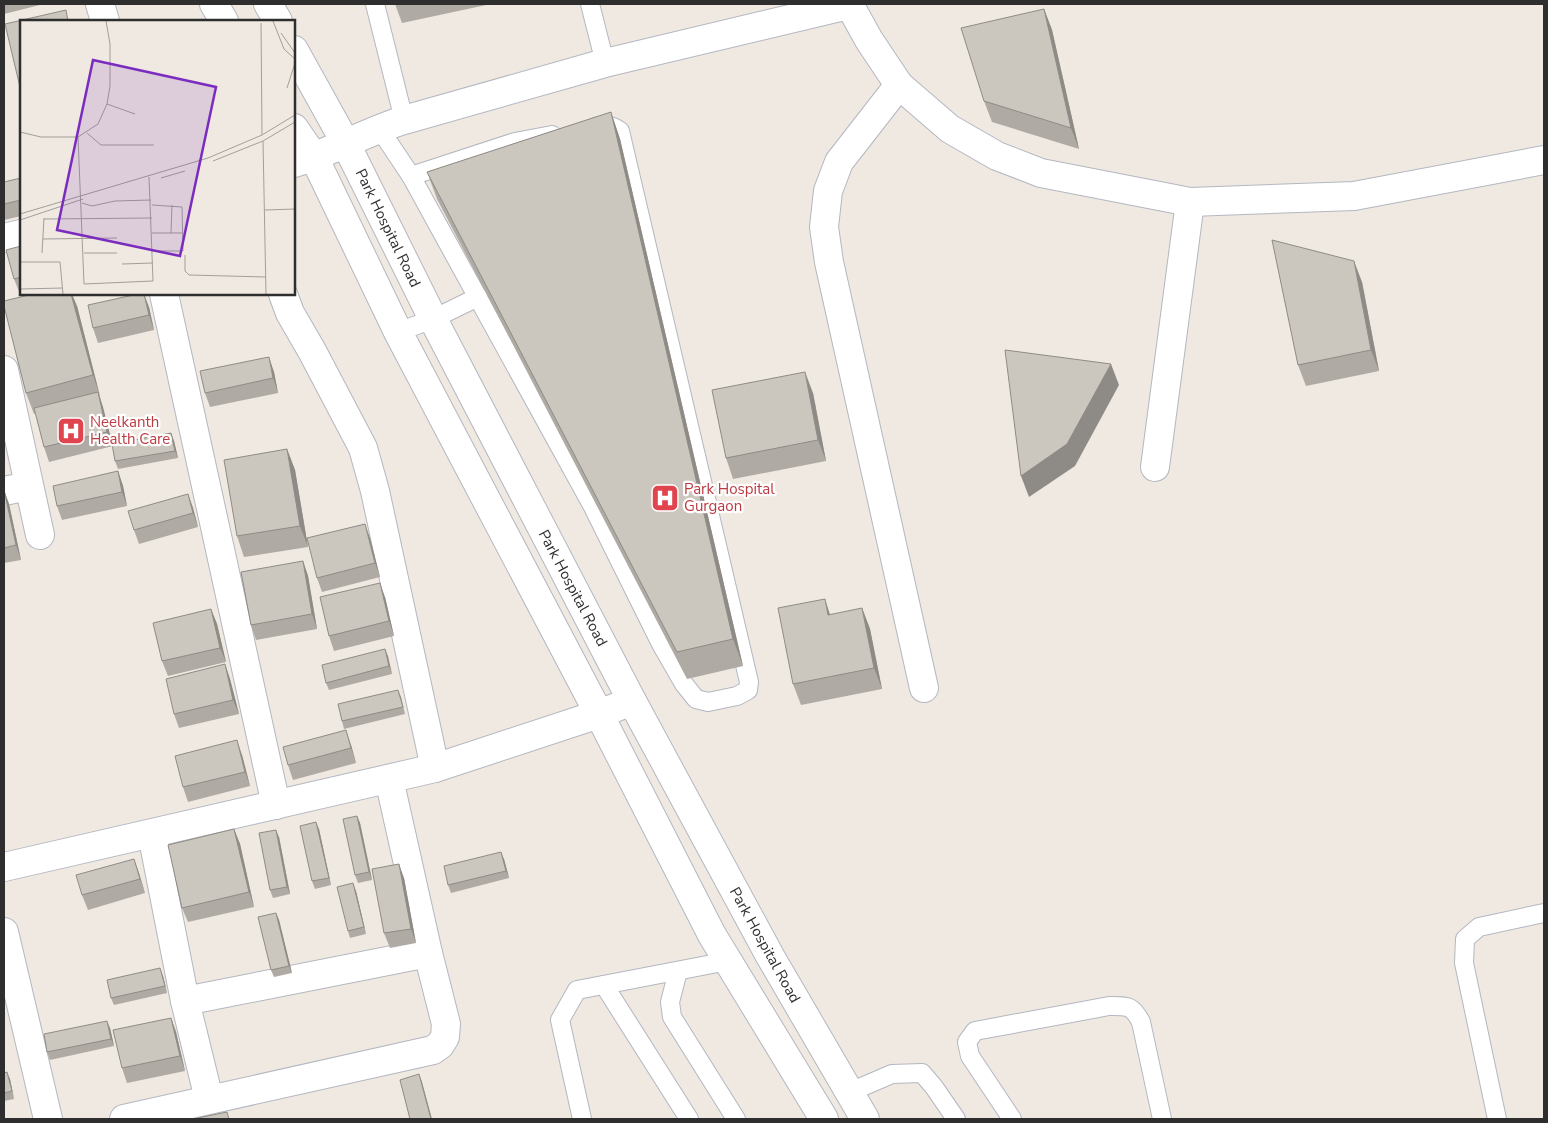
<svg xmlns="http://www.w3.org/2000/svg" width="1548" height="1123" font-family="'Nunito Sans',sans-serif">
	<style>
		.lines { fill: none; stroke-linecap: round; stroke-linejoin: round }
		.service-casing { stroke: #b4b7c1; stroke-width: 20 }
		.minor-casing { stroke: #b4b7c1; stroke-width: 30 }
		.secondary-casing { stroke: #b4b7c1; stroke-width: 30 }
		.service { stroke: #fff; stroke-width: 18 }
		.minor { stroke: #fff; stroke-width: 28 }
		.secondary { stroke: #fff; stroke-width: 28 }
		.wall { fill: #afaba4 }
		.shaded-wall { fill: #8e8b86 }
		.building { fill: #cbc7bf; stroke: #8e8b86 }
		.labels { text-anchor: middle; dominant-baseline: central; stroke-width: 4.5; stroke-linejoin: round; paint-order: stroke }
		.street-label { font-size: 15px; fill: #2e2e2e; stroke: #fff }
		.health-label { font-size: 15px; fill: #be3a42; stroke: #fff; text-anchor: start }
		.inset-road { fill: none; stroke: #a29e99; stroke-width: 1 }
		.view { fill: #7b2cbf; fill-opacity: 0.15; stroke: #7b2cbf; stroke-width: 2.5 }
		.inset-edge { fill: none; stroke: #2e2e2e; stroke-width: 2.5 }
	</style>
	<rect width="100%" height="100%" fill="#efe9e1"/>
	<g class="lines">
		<g class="service-casing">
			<g id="service">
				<polyline points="375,4 404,120"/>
				<polyline points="590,4 605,63"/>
				<path d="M379,128L411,176L593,507L661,644L684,684L696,699L708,702L737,696L748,690L749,682L620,131C612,125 605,125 595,127"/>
				<polyline points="411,176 515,142 552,135"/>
				<polyline points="398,332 433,319 478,297"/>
				<polyline points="678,971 670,1002 672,1017 736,1119"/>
				<polyline points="604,985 689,1119"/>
				<polyline points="850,1092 892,1074 922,1073 934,1087 956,1119"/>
				<polyline points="582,1119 560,1020 577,990 728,961"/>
				<path d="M1012,1119L970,1056L967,1042L975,1031L1109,1006C1128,1006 1132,1005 1141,1022L1162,1119"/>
				<polyline points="1497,1119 1464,963 1465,939 1479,927 1544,913"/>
			</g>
		</g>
		<g class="minor-casing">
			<g id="minor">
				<polyline points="100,4 105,21"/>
				<polyline points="849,4 869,40 899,85 950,129 997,156 1041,173 1190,202 1354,196 1544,160"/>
				<polyline points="899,85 839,162 828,191 824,227 829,262 924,688"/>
				<path d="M294,163C332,152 366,132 404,120L605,63L849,5"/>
				<polyline points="4,238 21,234"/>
				<polyline points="164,294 276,805"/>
				<polyline points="283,294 290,313 312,351 363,448 375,491 435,768"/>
				<polyline points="4,370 40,535"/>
				<polyline points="1155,467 1190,202"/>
				<polyline points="4,491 29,486"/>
				<polyline points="152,834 185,1001 209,1099"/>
				<polyline points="4,867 435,768 599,714 632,701"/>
				<polyline points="4,932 48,1119"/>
				<polyline points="185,1001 428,953"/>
				<polyline points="124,1119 433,1050 440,1045 445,1037 446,1024 428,953 389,779"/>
			</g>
		</g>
		<g class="secondary-casing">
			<g id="secondary">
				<polyline points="214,4 224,21"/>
				<polyline points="268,4 278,21"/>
				<polyline points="294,50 345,142 433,319 632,701 770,956 865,1119"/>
				<polyline points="294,128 314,157 398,332 599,714 712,935 824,1119"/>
			</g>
		</g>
		<use href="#service" class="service"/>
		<use href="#minor" class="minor"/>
		<use href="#secondary" class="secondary"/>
	</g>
	<g class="wall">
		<polygon points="4,4 44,4 4,14"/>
		<polygon points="395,4 491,4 402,23"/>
		<polygon points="1044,9 1052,30 1079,149 992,122 984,101"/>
		<polygon points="611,112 620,139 743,666 687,679 437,199 427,172"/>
		<polygon points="21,178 21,216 4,220 4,182"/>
		<polygon points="21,246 21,293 20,294 14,279"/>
		<polygon points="1362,282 1379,371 1306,386 1298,365"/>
		<polygon points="77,306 112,444 171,433 174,441 178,458 118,469 115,461 113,446 49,462 44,447 36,413 34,414 26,393"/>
		<polygon points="149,307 154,330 98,343 93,328"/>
		<polygon points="274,372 278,393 210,407 205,393"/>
		<polygon points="813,393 826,461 733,479 726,458"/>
		<polygon points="287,449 295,470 308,547 244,557 237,536"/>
		<polygon points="118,471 123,486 127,506 62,520 57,506"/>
		<polygon points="4,490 9,504 21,560 4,563"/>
		<polygon points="188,494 193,508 198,527 139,544 134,530"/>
		<polygon points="370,538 380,577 322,592 317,578"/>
		<polygon points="303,561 308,576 317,629 256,640 251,625"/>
		<polygon points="385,597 394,636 334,651 329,636"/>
		<polygon points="862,608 870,629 882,689 801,705 793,684"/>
		<polygon points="211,609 217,624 226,662 168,676 162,661"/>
		<polygon points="385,649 392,674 329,690 326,683"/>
		<polygon points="225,664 230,679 239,714 179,728 174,714"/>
		<polygon points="398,690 405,714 344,729 342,721"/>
		<polygon points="351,745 356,763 293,780 288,765"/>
		<polygon points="242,755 250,786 188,802 183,787"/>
		<polygon points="357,816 360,823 372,880 358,883 355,875"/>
		<polygon points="234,829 240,844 254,907 188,922 182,908"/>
		<polygon points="319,829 331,885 315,889 312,881"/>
		<polygon points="279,837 290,894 273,898 270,890"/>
		<polygon points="134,859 145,893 88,910 82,895"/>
		<polygon points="504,859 509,878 451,893 448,885"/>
		<polygon points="404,878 416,943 390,948 384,933"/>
		<polygon points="356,891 366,934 350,938 348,931"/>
		<polygon points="276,913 279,920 292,973 274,977 271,970"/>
		<polygon points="163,976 167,993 114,1005 111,998"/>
		<polygon points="171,1018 176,1032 185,1071 127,1083 122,1068"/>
		<polygon points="110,1028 114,1046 50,1060 47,1052"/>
		<polygon points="4,1073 10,1079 14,1099 4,1101"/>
	</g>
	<g class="shaded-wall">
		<polygon points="1044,9 1052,30 1079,149 1071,128"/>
		<polygon points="611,112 620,139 743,666 733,639"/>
		<polygon points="1354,261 1362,282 1379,371 1371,350"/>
		<polygon points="71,294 72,294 77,306 100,396 93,375"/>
		<polygon points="144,294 149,307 154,330 149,315"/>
		<polygon points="269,357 274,372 278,393 273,378"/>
		<polygon points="1111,364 1119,385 1075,466 1029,497 1021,476"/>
		<polygon points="805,372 813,393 826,461 818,440"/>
		<polygon points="98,392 103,407 113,446 107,432"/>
		<polygon points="171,433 174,441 178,458 175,451"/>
		<polygon points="287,449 295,470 308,547 300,526"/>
		<polygon points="118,471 123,486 127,506 122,492"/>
		<polygon points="4,490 9,504 21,560 16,545"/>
		<polygon points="188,494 193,508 198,527 193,513"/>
		<polygon points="365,524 370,538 380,577 375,563"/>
		<polygon points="303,561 308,576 317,629 312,614"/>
		<polygon points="380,583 385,597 394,636 389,621"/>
		<polygon points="825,599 832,621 828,615"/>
		<polygon points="862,608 870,629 882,689 874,668"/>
		<polygon points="211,609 217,624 226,662 220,648"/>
		<polygon points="385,649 388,656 392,674 389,666"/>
		<polygon points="225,664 230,679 239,714 233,700"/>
		<polygon points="398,690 401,697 405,714 403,707"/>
		<polygon points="346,730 351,745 356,763 351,748"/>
		<polygon points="237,740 242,755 250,786 245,772"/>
		<polygon points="357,816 360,823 372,880 369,872"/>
		<polygon points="316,822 319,829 331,885 329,878"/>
		<polygon points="234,829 240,844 254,907 249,892"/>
		<polygon points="276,830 279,837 290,894 287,887"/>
		<polygon points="501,852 504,859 509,878 506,871"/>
		<polygon points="134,859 139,873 145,893 140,879"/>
		<polygon points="399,864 404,878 416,943 411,929"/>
		<polygon points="353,883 356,891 366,934 364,927"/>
		<polygon points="276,913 279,920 292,973 289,966"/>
		<polygon points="160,968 163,976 167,993 165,986"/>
		<polygon points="171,1018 176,1032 185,1071 180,1056"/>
		<polygon points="107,1021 110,1028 114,1046 111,1039"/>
		<polygon points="7,1072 10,1079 14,1099 12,1091"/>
		<polygon points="419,1074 422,1082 432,1119 431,1119"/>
	</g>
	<g class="building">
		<polygon points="1044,9 1071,128 984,101 961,28"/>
		<polygon points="66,10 68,21 21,21 21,87 20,87 5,24"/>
		<polygon points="611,112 733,639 677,652 427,172"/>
		<polygon points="21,178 21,200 4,204 4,182"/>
		<polygon points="1272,240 1354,261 1371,350 1298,365"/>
		<polygon points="21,246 21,277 14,279 6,250"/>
		<polygon points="33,294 71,294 93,375 26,393 4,306 4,301"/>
		<polygon points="138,294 144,294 149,315 93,328 88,305"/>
		<polygon points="1005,350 1111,364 1067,444 1021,476"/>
		<polygon points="269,357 273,378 205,393 200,371"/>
		<polygon points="805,372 818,440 726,458 712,390"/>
		<polygon points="98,392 107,432 44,447 34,408"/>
		<polygon points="171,433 175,451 115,461 112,444"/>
		<polygon points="287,449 300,526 237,536 224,460"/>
		<polygon points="118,471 122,492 57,506 53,486"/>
		<polygon points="4,490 16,545 4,548"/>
		<polygon points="188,494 193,513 134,530 128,511"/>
		<polygon points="365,524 375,563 317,578 307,538"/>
		<polygon points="303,561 312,614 251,625 241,572"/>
		<polygon points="380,583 389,621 329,636 320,597"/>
		<polygon points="825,599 828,615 862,608 874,668 793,684 778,608"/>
		<polygon points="211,609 220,648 162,661 153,623"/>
		<polygon points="385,649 389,666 326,683 322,665"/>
		<polygon points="225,664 233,700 174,714 166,679"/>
		<polygon points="398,690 403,707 342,721 338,704"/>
		<polygon points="346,730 351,748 288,765 283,747"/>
		<polygon points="237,740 245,772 183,787 175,756"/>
		<polygon points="357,816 369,872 355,875 343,819"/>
		<polygon points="316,822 329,878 312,881 300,826"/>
		<polygon points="234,829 249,892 182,908 168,845"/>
		<polygon points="276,830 287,887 270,890 259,833"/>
		<polygon points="501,852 506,871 448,885 444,866"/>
		<polygon points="134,859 140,879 82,895 76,875"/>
		<polygon points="399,864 411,929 384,933 372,869"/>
		<polygon points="353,883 364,927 348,931 337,887"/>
		<polygon points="276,913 289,966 271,970 258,917"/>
		<polygon points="160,968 165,986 111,998 107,980"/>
		<polygon points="171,1018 180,1056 122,1068 113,1030"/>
		<polygon points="107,1021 111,1039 47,1052 44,1034"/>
		<polygon points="7,1072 12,1091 4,1093 4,1073"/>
		<polygon points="419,1074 431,1119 410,1119 400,1080"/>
		<polygon points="227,1112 229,1119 193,1119"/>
	</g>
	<defs>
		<g id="hospital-square" transform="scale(1.4375)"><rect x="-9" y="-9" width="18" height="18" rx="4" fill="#e0444e" stroke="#fff"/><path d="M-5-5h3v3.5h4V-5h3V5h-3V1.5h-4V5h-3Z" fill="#fff"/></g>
	</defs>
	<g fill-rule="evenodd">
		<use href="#hospital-square" x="71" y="431"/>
		<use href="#hospital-square" x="665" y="498"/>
	</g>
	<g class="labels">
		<g class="street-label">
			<text transform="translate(388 228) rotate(64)">Park Hospital Road</text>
			<text transform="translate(573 588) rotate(62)">Park Hospital Road</text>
			<text transform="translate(765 945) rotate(61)">Park Hospital Road</text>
		</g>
		<g class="health-label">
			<text x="90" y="422">Neelkanth<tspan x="90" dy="17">Health Care</tspan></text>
			<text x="684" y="489">Park Hospital<tspan x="684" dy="17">Gurgaon</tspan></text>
		</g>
	</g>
	<g transform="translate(20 20)">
		<rect width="275" height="275" fill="#efe9e1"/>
		<path class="inset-road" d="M253,1L264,29L275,39M241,3L242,115M261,13L275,33M267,68L275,43M87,84L115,94M0,112L21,117H58L78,104L87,84L90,66V24L86,1M67,113L81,125H134M58,117L64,264L133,261L129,157M243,121L246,274M193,141L243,121L275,102M141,158L165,151M62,183L72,186L95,181L131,180M132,185L162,187L163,231H132M245,190L275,189M0,194L188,138L242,115L275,95M24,199L132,198M0,200L63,179M132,213H162M151,213L152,185M23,219L97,218M22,233L24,198M64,233H97M165,235V251L169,255L246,257M0,242H40L43,274M102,244L133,243M0,269L43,268"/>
		<path class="view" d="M73,40L196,67L160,236L37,210Z"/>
		<rect width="275" height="275" class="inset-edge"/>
	</g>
	<rect width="1548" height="1123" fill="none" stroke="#2e2e2e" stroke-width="10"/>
</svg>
